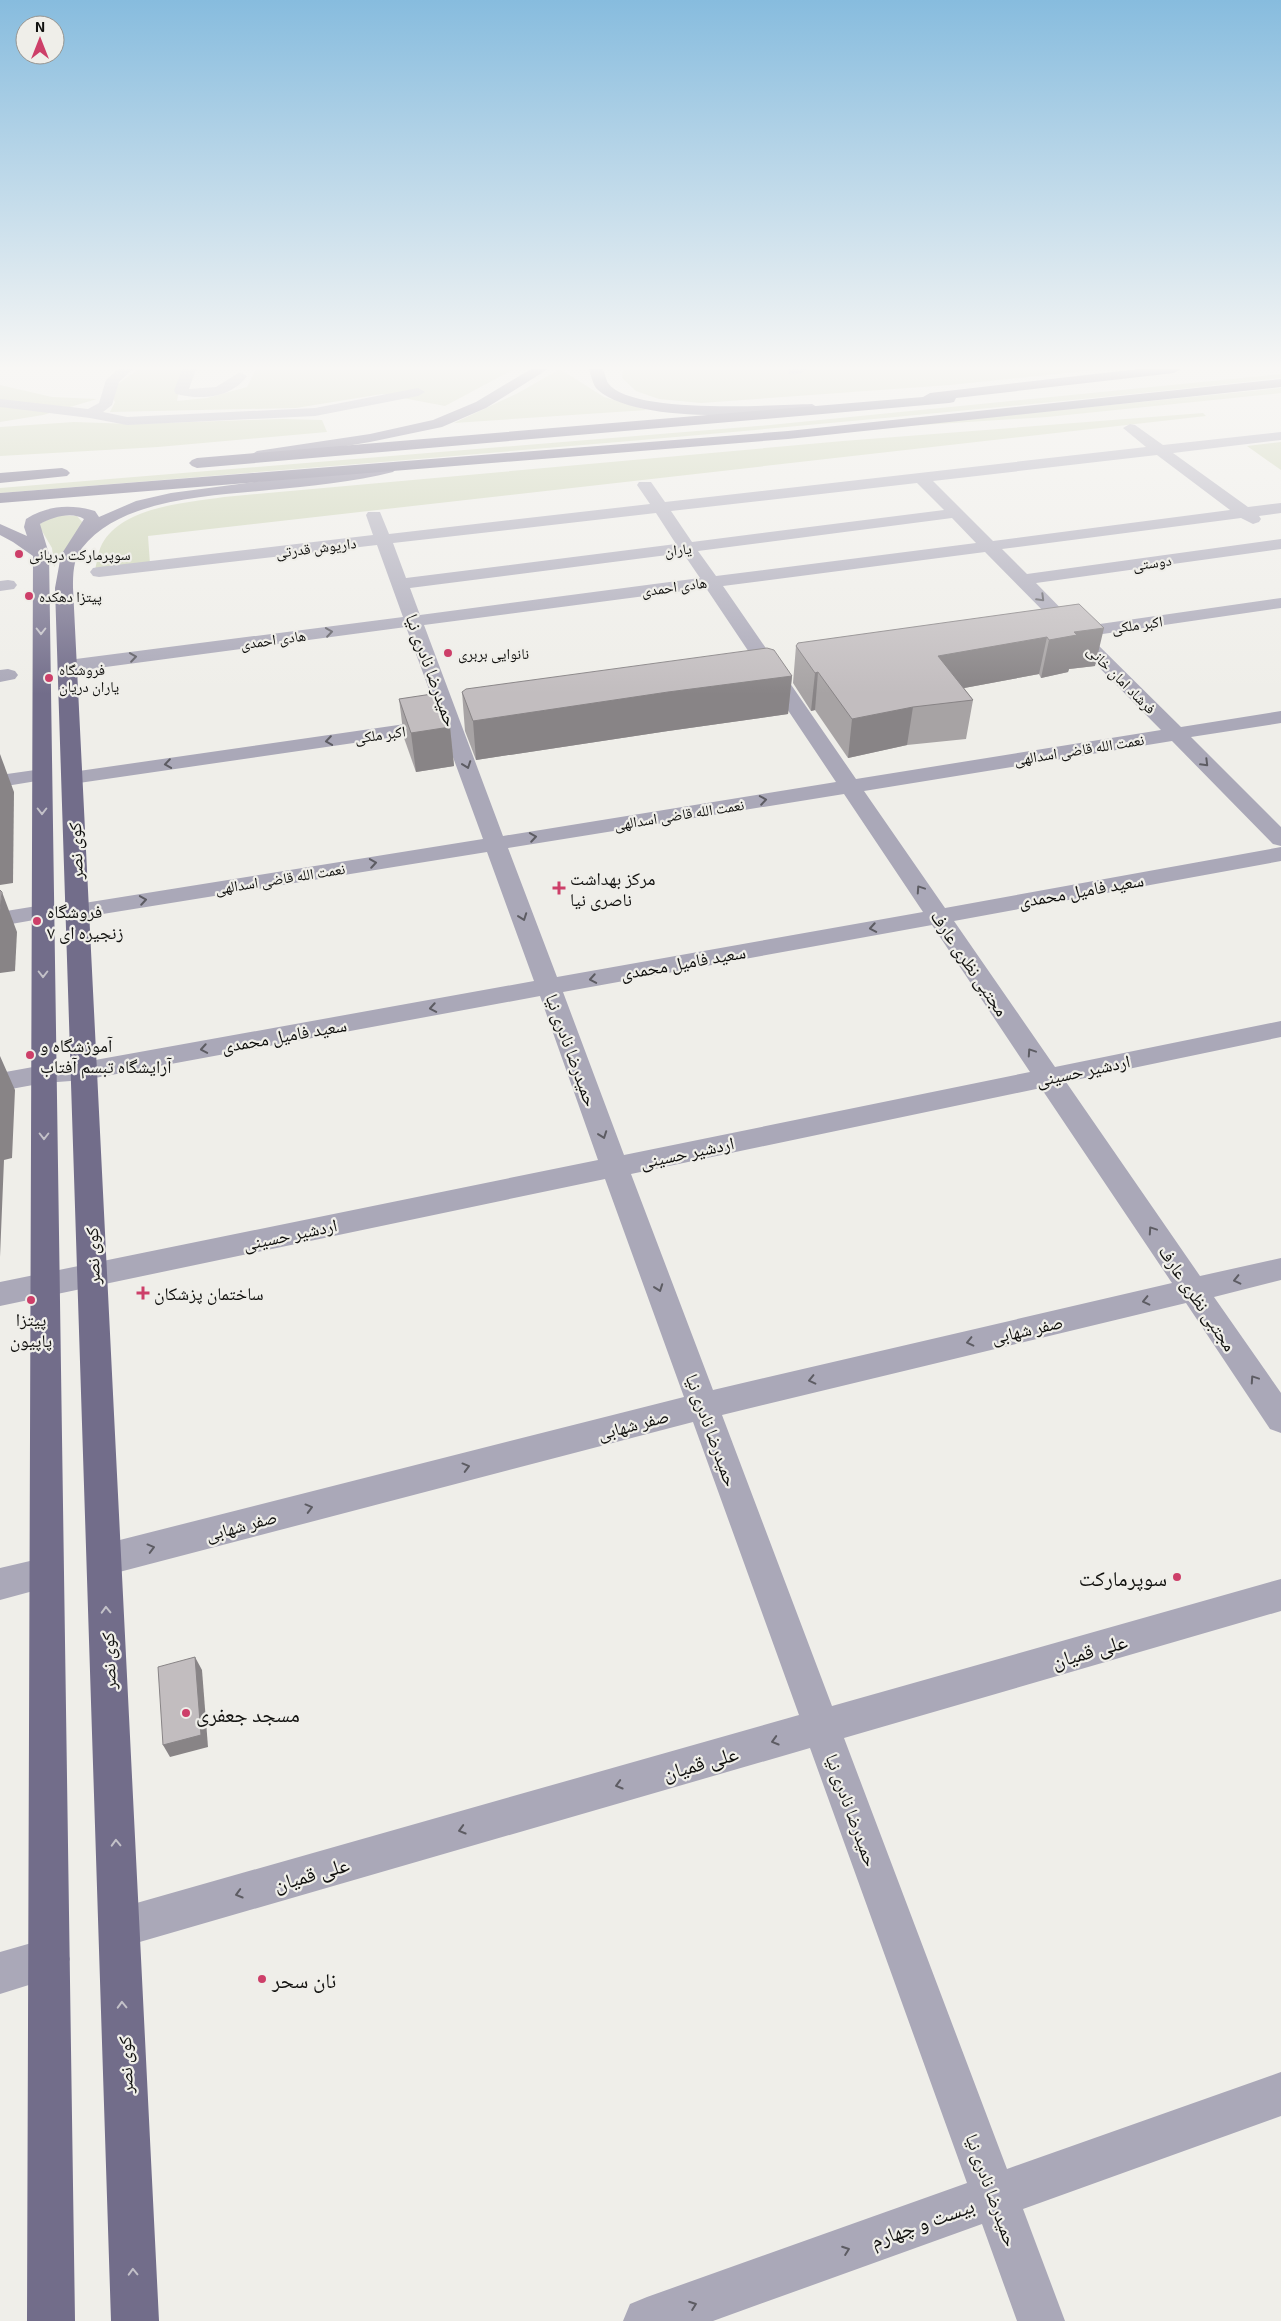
<svg xmlns="http://www.w3.org/2000/svg" width="1281" height="2321" font-family="'Exo 2','Noto Naskh Arabic',sans-serif">
	<style>
		.green { fill: #cad2b2 }
		.lines { fill: none; stroke-linecap: round; stroke-linejoin: round }
		.minor { fill: #aaa8b8; fill-rule: evenodd }
		.major { fill: #726d8a; fill-rule: evenodd }
		.highway { fill: #5f5979; fill-rule: evenodd }
		.wall { fill: #a7a3a4 }
		.shaded-wall { fill: #888486 }
		.building { fill: #c2bdbf; stroke: #888486 }
		.oneway { stroke: #5d5c63 }
		.oneway2 { stroke: #c3c1c8 }
		.poi-dot { fill: #cd3f69; stroke: #efeee9; stroke-width: 2 }
		.labels { text-anchor: middle; dominant-baseline: central; stroke-width: 4.5; stroke-linejoin: round; paint-order: stroke }
		.far-street-label { font-size: 15px; fill: #10100e; stroke: #efeee9 }
		.far-poi-label { font-size: 15px; fill: #10100e; stroke: #efeee9; text-anchor: start }
		.street-label { font-size: 18px; fill: #10100e; stroke: #efeee9 }
		.poi-label { font-size: 18px; fill: #10100e; stroke: #efeee9; text-anchor: start }
		.near-poi-label { font-size: 21px; fill: #10100e; stroke: #efeee9; text-anchor: start }
		.near-street-label { font-size: 21px; fill: #10100e; stroke: #efeee9 }
	</style>
	<rect width="100%" height="100%" fill="#efeee9"/>
	<g class="green">
		<polygon points="139,369 183,369 177,401 207,398 247,387 256,369 514,369 445,406 382,394 296,408 110,412 115,402 109,390"/>
		<polygon points="560,369 604,397 647,410 454,423 518,393"/>
		<polygon points="623,369 1104,369 950,385 701,403 659,399 636,391 622,378"/>
		<path d="M1281,374V378C855,425 427,458 0,493V488L770,425Z"/>
		<polygon points="0,385 52,397 97,399 43,415 0,422"/>
		<polygon points="1281,388 1281,393 1047,417 876,428"/>
		<path d="M1203,413L1206,416L148,536L150,564L95,570C97,562 98,552 102,544C123,506 186,503 224,497L843,441Z"/>
		<polygon points="282,419 322,420 327,432 158,447 0,456 0,427 74,422 133,424"/>
		<polygon points="1281,442 1281,470 1247,446"/>
		<polygon points="58,515 77,516 83,523 54,567 52,548 39,526 41,523"/>
	</g>
	<g class="lines">
		<g class="minor">
			<polygon points="118,369 133,369 119,382 112,405 103,412 127,417 315,408 418,388 425,392 418,396 315,416 127,425 90,418 0,407 0,399 88,409 99,403 106,380"/>
			<path d="M182,369H196L189,389L216,387L240,372L247,376C230,399 201,400 176,394L174,391Z"/>
			<path d="M789,369H807C803,374 795,375 789,374Z"/>
			<path d="M1130,424L1135,425L1163,445L1281,432V440L1173,453L1248,507L1281,503V513L1259,516L1261,519L1259,522L1253,524L1241,518L1002,549L1027,574L1281,539V549L1036,583L1079,627L1281,598V608L1089,636L1181,727L1281,711V723L1191,737L1281,827V846L1273,844L1172,741L864,791L945,908L1281,847V861L954,921L1055,1067L1281,1021V1037L1066,1082L1200,1276L1281,1258V1280L1214,1297L1281,1393V1433L1270,1429L1186,1303L722,1415L832,1706L1281,1579V1611L844,1738L1007,2169L1281,2072V2116L1023,2209L1065,2321H1017L982,2224L713,2321H623L630,2304L647,2297L967,2183L810,1748L119,1948L105,1942L99,1928L105,1914L119,1908L799,1715L693,1422L104,1576L92,1571L87,1560L92,1549L104,1544L684,1397L605,1179L0,1306V1282L598,1160L540,996L84,1080L44,1083L0,1091V1073L44,1065L84,1062L534,981L487,852L78,918L70,916L66,911L70,906L78,904L483,839L443,730L72,784L65,782L62,778L65,774L72,772L440,719L406,627L68,672L61,670L59,666L61,662L68,660L403,617L377,545L99,577L93,576L90,572L93,568L99,567L373,535L366,515L368,512H380L389,534L650,504L637,485L639,482H651L665,502L1146,447L1123,428ZM1157,455L1230,510L993,541L933,481ZM917,483L944,510L692,542L671,511ZM656,513L676,544L406,578L393,543ZM952,518L976,543L716,576L698,551ZM985,552L1062,630L1057,634L1060,638L1071,639L1161,730L856,779L723,586ZM683,553L700,578L420,615L410,588ZM706,588L836,782L503,836L424,625ZM844,794L923,912L557,977L508,848ZM932,925L1030,1072L624,1155L563,992ZM1041,1088L1172,1283L713,1390L631,1174Z"/>
			<polygon points="8,580 14,581 17,585 14,589 0,591 0,581"/>
			<polygon points="8,669 15,671 18,675 15,679 0,682 0,670"/>
			<polygon points="42,769 49,771 52,775 49,779 0,787 0,775"/>
			<polygon points="43,905 51,907 55,912 51,917 0,926 0,912"/>
			<polygon points="47,1557 59,1562 64,1573 59,1584 0,1600 0,1568"/>
			<polygon points="49,1938 64,1944 70,1959 64,1974 0,1994 0,1952"/>
		</g>
		<g class="major">
			<polygon points="531,369 548,369 486,408 442,427 370,442 257,461 249,456 257,451 370,434 433,420 476,402"/>
			<path d="M589,369H603C605,373 606,380 608,383C630,415 774,405 812,404L819,408L812,412C761,415 637,424 598,390C593,386 591,375 589,369Z"/>
			<path d="M388,464L393,466L396,469L393,472C354,482 310,486 269,490C211,496 121,498 82,548C73,559 73,575 73,588L159,2321H111L55,588L61,555L84,519C72,511 52,517 40,524L49,554L75,2321H27L33,556L13,542L0,535V524L27,536L24,527L26,519C48,505 71,504 95,511L99,517L136,501L171,493Z"/>
		</g>
		<g class="highway">
			<polygon points="1138,369 1181,369 1174,373 956,398 954,402 949,403 197,468 192,466 189,463 192,460 197,458 923,397 930,393"/>
			<polygon points="1281,379 1281,387 788,439 0,503 0,493 788,431"/>
			<polygon points="62,468 67,470 70,473 67,476 0,483 0,473"/>
		</g>
	</g>
	<g class="wall">
		<polygon points="1079,604 1095,666 1069,669 1068,672 1041,678 1039,674 964,688 973,700 966,739 907,745 848,758 815,710 811,711 793,683 796,646"/>
		<polygon points="792,676 788,714 668,731 476,760 465,731 462,692"/>
		<polygon points="399,699 450,727 454,766 416,772 404,738"/>
	</g>
	<g class="shaded-wall">
		<polygon points="1104,628 1095,666 1069,669 1068,672 1041,678 1049,640 1074,632"/>
		<polygon points="1047,637 1039,674 932,694 938,656"/>
		<polygon points="818,672 815,710 811,711 815,673"/>
		<polygon points="792,676 788,714 668,731 476,760 473,721 668,692"/>
		<polygon points="913,707 907,745 848,758 852,719"/>
		<polygon points="450,727 454,766 416,772 411,733"/>
		<polygon points="0,754 14,792 13,883 0,885"/>
		<polygon points="2,892 17,932 15,971 0,973 0,910"/>
		<polygon points="0,1056 15,1090 12,1158 4,1160 0,1257"/>
		<polygon points="195,1657 202,1670 208,1747 170,1757 163,1745"/>
	</g>
	<g class="building">
		<polygon points="1079,604 1104,628 1074,632 1077,635 1049,640 1047,637 938,656 973,700 913,707 852,719 818,672 815,673 796,646 798,643"/>
		<polygon points="767,648 774,650 792,676 668,692 473,721 462,692 466,689"/>
		<polygon points="432,694 438,696 450,727 411,733 399,699"/>
		<polygon points="0,890 2,892 0,910"/>
		<polygon points="195,1657 201,1735 163,1745 158,1667"/>
	</g>
	<defs><path id="oneway-chevron" d="M-2-3.5L2.5 0L-2 3.5" fill="none" stroke-width="1.6" stroke-linecap="round" stroke-linejoin="round" transform="scale(1.25)"/></defs>
	<g class="oneway">
		<use href="#oneway-chevron" transform="translate(1041 598) rotate(45)"/>
		<use href="#oneway-chevron" transform="translate(329 632) rotate(-8)"/>
		<use href="#oneway-chevron" transform="translate(133 657) rotate(-8)"/>
		<use href="#oneway-chevron" transform="translate(329 741) rotate(172)"/>
		<use href="#oneway-chevron" transform="translate(1205 763) rotate(45)"/>
		<use href="#oneway-chevron" transform="translate(168 764) rotate(172)"/>
		<use href="#oneway-chevron" transform="translate(467 765) rotate(70)"/>
		<use href="#oneway-chevron" transform="translate(763 800) rotate(-9)"/>
		<use href="#oneway-chevron" transform="translate(533 837) rotate(-9)"/>
		<use href="#oneway-chevron" transform="translate(373 863) rotate(-9)"/>
		<use href="#oneway-chevron" transform="translate(920 889) rotate(-124)"/>
		<use href="#oneway-chevron" transform="translate(143 900) rotate(-9)"/>
		<use href="#oneway-chevron" transform="translate(523 917) rotate(70)"/>
		<use href="#oneway-chevron" transform="translate(873 928) rotate(170)"/>
		<use href="#oneway-chevron" transform="translate(593 979) rotate(170)"/>
		<use href="#oneway-chevron" transform="translate(433 1008) rotate(170)"/>
		<use href="#oneway-chevron" transform="translate(204 1049) rotate(170)"/>
		<use href="#oneway-chevron" transform="translate(1031 1052) rotate(-124)"/>
		<use href="#oneway-chevron" transform="translate(603 1135) rotate(70)"/>
		<use href="#oneway-chevron" transform="translate(1152 1230) rotate(-124)"/>
		<use href="#oneway-chevron" transform="translate(1237 1280) rotate(167)"/>
		<use href="#oneway-chevron" transform="translate(659 1288) rotate(70)"/>
		<use href="#oneway-chevron" transform="translate(1146 1301) rotate(167)"/>
		<use href="#oneway-chevron" transform="translate(970 1342) rotate(167)"/>
		<use href="#oneway-chevron" transform="translate(1254 1379) rotate(-124)"/>
		<use href="#oneway-chevron" transform="translate(812 1380) rotate(167)"/>
		<use href="#oneway-chevron" transform="translate(466 1467) rotate(-15)"/>
		<use href="#oneway-chevron" transform="translate(309 1508) rotate(-15)"/>
		<use href="#oneway-chevron" transform="translate(151 1548) rotate(-15)"/>
		<use href="#oneway-chevron" transform="translate(775 1741) rotate(164)"/>
		<use href="#oneway-chevron" transform="translate(619 1785) rotate(164)"/>
		<use href="#oneway-chevron" transform="translate(462 1830) rotate(164)"/>
		<use href="#oneway-chevron" transform="translate(239 1894) rotate(164)"/>
		<use href="#oneway-chevron" transform="translate(846 2250) rotate(-20)"/>
		<use href="#oneway-chevron" transform="translate(693 2305) rotate(-20)"/>
	</g>
	<g class="oneway2">
		<use href="#oneway-chevron" transform="translate(41 631) rotate(90)"/>
		<use href="#oneway-chevron" transform="translate(42 811) rotate(90)"/>
		<use href="#oneway-chevron" transform="translate(43 974) rotate(90)"/>
		<use href="#oneway-chevron" transform="translate(44 1136) rotate(90)"/>
		<use href="#oneway-chevron" transform="translate(106 1610) rotate(-92)"/>
		<use href="#oneway-chevron" transform="translate(116 1843) rotate(-92)"/>
		<use href="#oneway-chevron" transform="translate(122 2005) rotate(-92)"/>
		<use href="#oneway-chevron" transform="translate(133 2272) rotate(-92)"/>
	</g>
	<linearGradient id="sky" x2="0" y2="1"><stop stop-color="#87bcde"/><stop offset="0.53" stop-color="#f8f7f5"/><stop offset="1" stop-color="#f8f7f5" stop-opacity="0"/></linearGradient>
	<rect width="1281" height="694" fill="url(#sky)"/>
	<g class="poi-dot">
		<circle cx="19" cy="554" r="5"/>
		<circle cx="29" cy="596" r="5"/>
		<circle cx="448" cy="653" r="5"/>
		<circle cx="49" cy="678" r="5"/>
		<path d="M556.5 880.5h5v5h5v5h-5v5h-5v-5h-5v-5h5z"/>
		<circle cx="37" cy="921" r="5"/>
		<circle cx="30" cy="1055" r="5"/>
		<path d="M140.5 1285.5h5v5h5v5h-5v5h-5v-5h-5v-5h5z"/>
		<circle cx="31" cy="1300" r="5"/>
		<circle cx="1177" cy="1577" r="5"/>
		<circle cx="186" cy="1713" r="5"/>
		<circle cx="262" cy="1979" r="5"/>
	</g>
	<g class="labels">
		<g class="far-street-label">
			<text transform="translate(316 547) rotate(-7)">داریوش قدرتی</text>
			<text transform="translate(678 549) rotate(-7)">یاران</text>
			<text transform="translate(1152 562) rotate(-8)">دوستی</text>
			<text transform="translate(674 586) rotate(-8)">هادی احمدی</text>
			<text transform="translate(1137 624) rotate(-8)">اکبر ملکی</text>
			<text transform="translate(273 639) rotate(-8)">هادی احمدی</text>
			<text transform="translate(1122 679) rotate(45)">فرشاد امان خانی</text>
			<text transform="translate(380 734) rotate(-8)">اکبر ملکی</text>
			<text transform="translate(1079 749) rotate(-9)">نعمت الله قاضی اسدالهی</text>
			<text transform="translate(679 814) rotate(-9)">نعمت الله قاضی اسدالهی</text>
			<text transform="translate(280 878) rotate(-9)">نعمت الله قاضی اسدالهی</text>
		</g>
		<g class="far-poi-label">
			<text x="29" y="554">سوپرمارکت دریانی</text>
			<text x="39" y="596">پیتزا دهکده</text>
			<text x="458" y="653">نانوایی بربری</text>
			<text x="59" y="669">فروشگاه<tspan x="59" dy="17">یاران دریان</tspan></text>
		</g>
		<g class="street-label">
			<text transform="translate(432 670) rotate(70)">حمیدرضا نادری نیا</text>
			<text transform="translate(75 851) rotate(-92)">کوی نصر</text>
			<text transform="translate(1081 890) rotate(-10)">سعید فامیل محمدی</text>
			<text transform="translate(683 962) rotate(-10)">سعید فامیل محمدی</text>
			<text transform="translate(970 963) rotate(56)">مجتبی نظری عارف</text>
			<text transform="translate(284 1035) rotate(-10)">سعید فامیل محمدی</text>
			<text transform="translate(572 1050) rotate(70)">حمیدرضا نادری نیا</text>
			<text transform="translate(1083 1070) rotate(-12)">اردشیر حسینی</text>
			<text transform="translate(687 1152) rotate(-12)">اردشیر حسینی</text>
			<text transform="translate(290 1234) rotate(-12)">اردشیر حسینی</text>
			<text transform="translate(92 1256) rotate(-92)">کوی نصر</text>
			<text transform="translate(1198 1298) rotate(56)">مجتبی نظری عارف</text>
			<text transform="translate(1027 1329) rotate(-13)">صفر شهابی</text>
			<text transform="translate(633 1424) rotate(-15)">صفر شهابی</text>
			<text transform="translate(712 1430) rotate(70)">حمیدرضا نادری نیا</text>
			<text transform="translate(241 1525) rotate(-15)">صفر شهابی</text>
			<text transform="translate(108 1661) rotate(-92)">کوی نصر</text>
			<text transform="translate(852 1810) rotate(70)">حمیدرضا نادری نیا</text>
			<text transform="translate(125 2065) rotate(-92)">کوی نصر</text>
			<text transform="translate(992 2190) rotate(70)">حمیدرضا نادری نیا</text>
		</g>
		<g class="poi-label">
			<text x="570" y="878">مرکز بهداشت<tspan x="570" dy="21">ناصری نیا</tspan></text>
			<text x="47" y="911">فروشگاه<tspan x="47" dy="21">زنجیره ای ۷</tspan></text>
			<text x="40" y="1045">آموزشگاه و<tspan x="40" dy="21">آرایشگاه تبسم آفتاب</tspan></text>
			<text x="154" y="1293">ساختمان پزشکان</text>
			<text x="31" y="1319" text-anchor="middle">پیتزا<tspan x="31" dy="21">پاپیون</tspan></text>
		</g>
		<g class="near-poi-label">
			<text x="1167" y="1577" text-anchor="end">سوپرمارکت</text>
			<text x="196" y="1713">مسجد جعفری</text>
			<text x="272" y="1979">نان سحر</text>
		</g>
		<g class="near-street-label">
			<text transform="translate(1089 1650) rotate(-16)">علی قمیان</text>
			<text transform="translate(700 1762) rotate(-16)">علی قمیان</text>
			<text transform="translate(311 1873) rotate(-16)">علی قمیان</text>
			<text transform="translate(922 2222) rotate(-20)">بیست و چهارم</text>
		</g>
	</g>
	<g transform="translate(40 40)"><circle r="24" fill="#efeee9" stroke="#969591"/>
	<path d="M0-4L9 19L0 12L-9 19Z" fill="#cd3f69"/>
	<text y="-8" font-size="14" font-weight="bold" text-anchor="middle" fill="#10100e">N</text>
	</g>
</svg>
